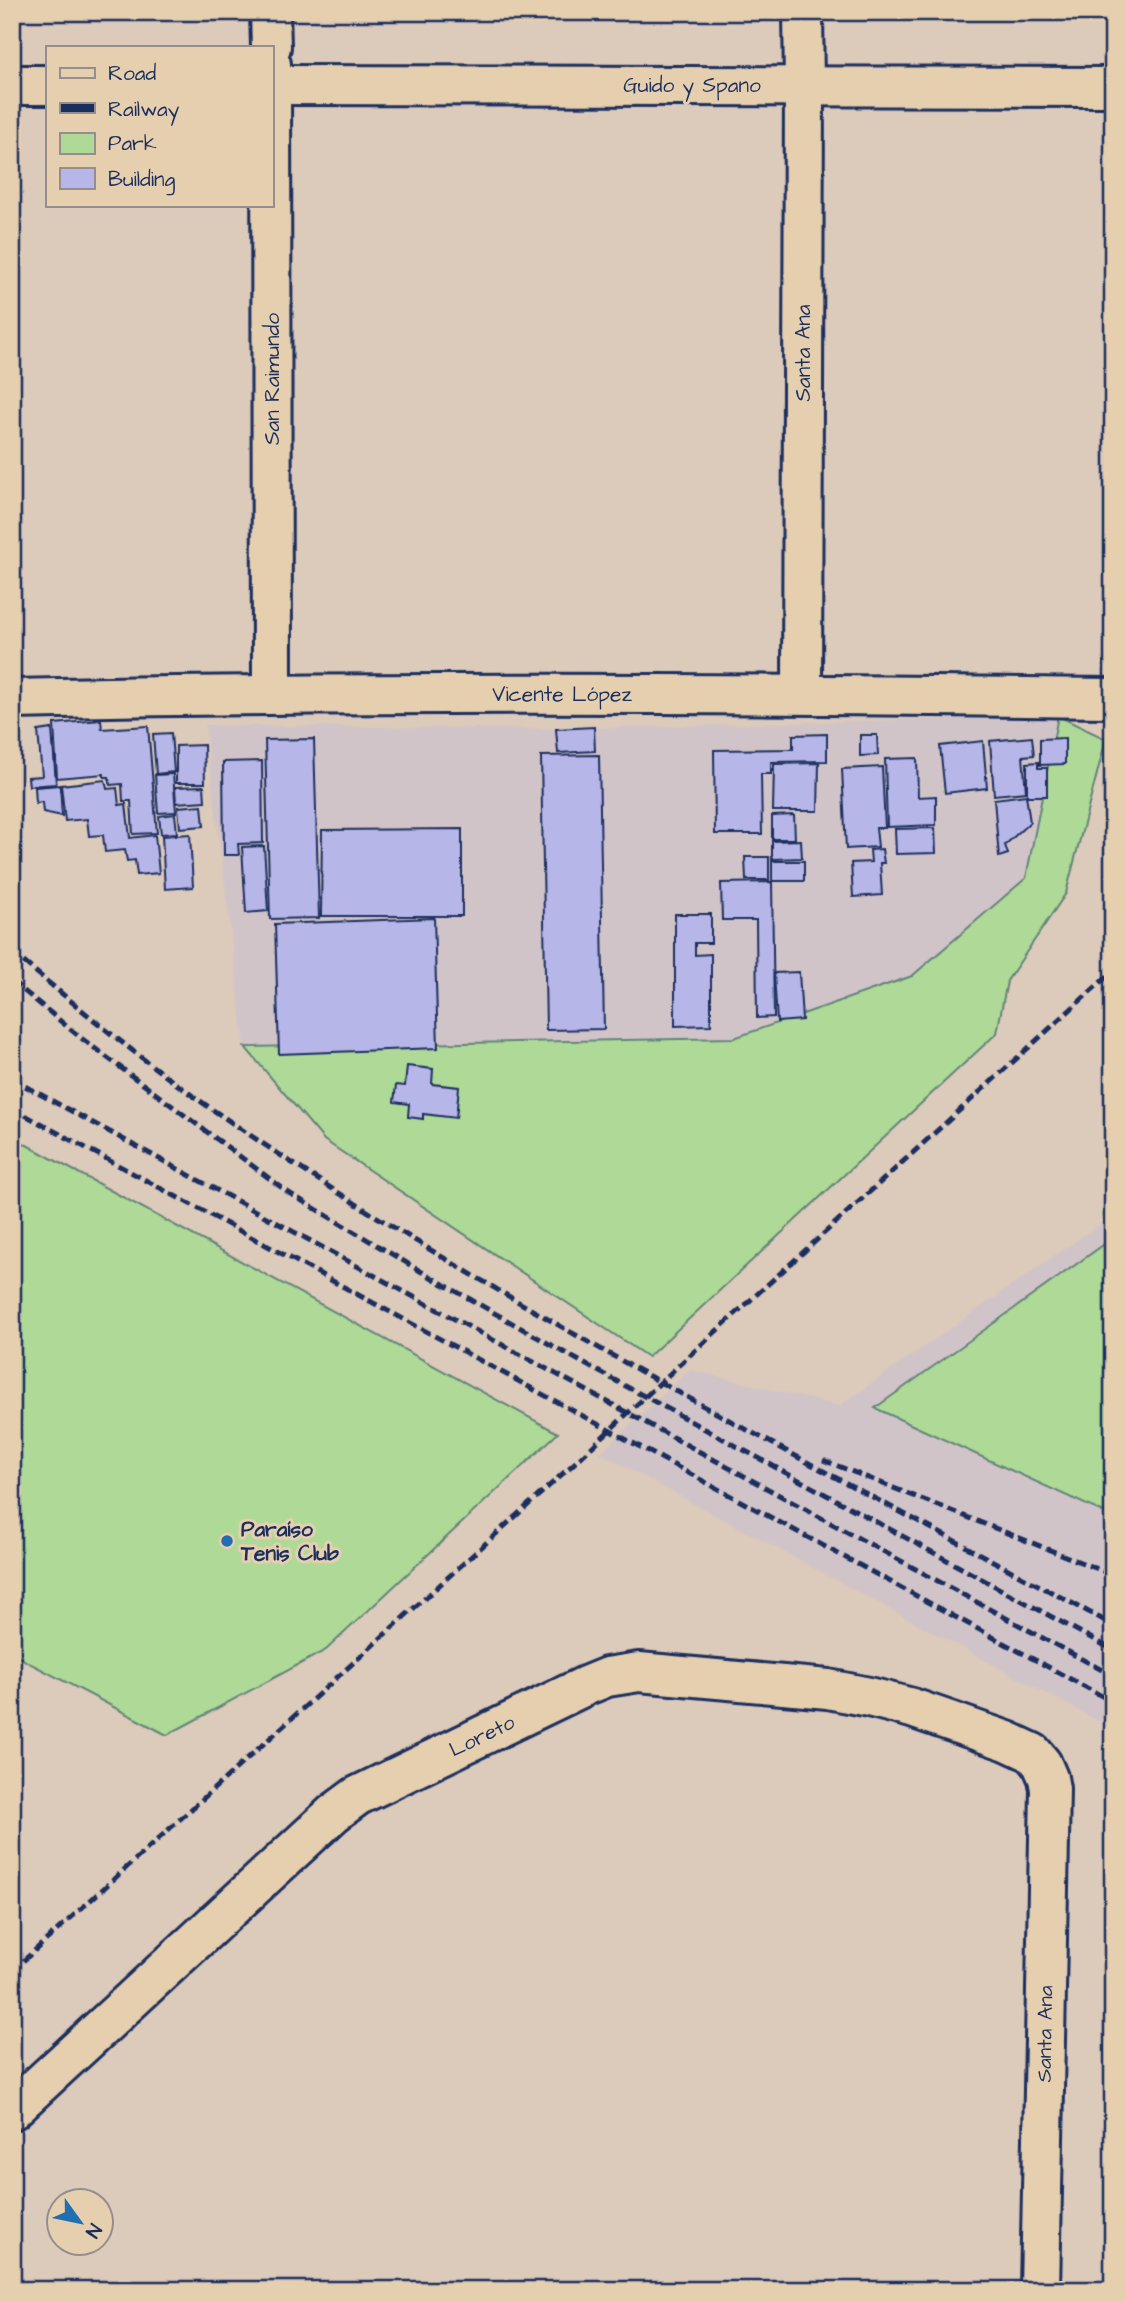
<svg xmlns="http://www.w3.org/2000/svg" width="1125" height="2302" font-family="'Architects Daughter',sans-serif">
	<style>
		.built { fill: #d1c4c8 }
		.green { fill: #aed997; stroke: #64847a; stroke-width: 2 }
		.building { fill: #b7b6e8; stroke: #1b2f5e; stroke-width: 2 }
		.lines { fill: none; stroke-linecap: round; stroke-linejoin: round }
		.minor-casing { stroke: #1b2f5e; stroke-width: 44 }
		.minor { stroke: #e5cfae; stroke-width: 38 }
		.rail { stroke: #1b2f5e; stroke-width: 5; stroke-dasharray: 10 5; stroke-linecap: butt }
		.poi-dot { fill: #1f6fb2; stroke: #e5cfae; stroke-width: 2.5 }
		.labels { text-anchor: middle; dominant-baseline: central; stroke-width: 6; stroke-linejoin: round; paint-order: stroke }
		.street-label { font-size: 21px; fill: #1b2f5e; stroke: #e5cfae }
		.poi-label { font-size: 21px; font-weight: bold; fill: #1b2f5e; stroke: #e5cfae; text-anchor: start }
	</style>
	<rect width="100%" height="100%" fill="#dccaba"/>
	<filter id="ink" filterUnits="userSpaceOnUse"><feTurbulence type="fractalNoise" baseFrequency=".0143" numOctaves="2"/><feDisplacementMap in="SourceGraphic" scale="14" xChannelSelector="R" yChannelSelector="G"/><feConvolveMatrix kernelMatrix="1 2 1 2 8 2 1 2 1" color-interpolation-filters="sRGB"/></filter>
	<g filter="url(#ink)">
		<g class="built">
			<polygon points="1058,716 1026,878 912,976 735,1038 245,1047 205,725 556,729"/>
			<polygon points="1113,1215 1113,1729 600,1453 690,1370 839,1406"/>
		</g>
		<g class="green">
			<polygon points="1058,716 1106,739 1066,893 1007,981 997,1033 648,1357 324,1140 245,1047 734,1038 912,976 1026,878"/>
			<polygon points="12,1137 558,1433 326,1650 167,1735 12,1654"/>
			<polygon points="1113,1238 1113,1517 875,1408"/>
		</g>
		<g class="building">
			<polygon points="101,720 102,729 148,726 157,833 133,834 131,801 123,801 122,784 110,785 109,777 104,777 104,774 57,778 54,724"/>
			<polygon points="594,727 595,751 558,753 556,729"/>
			<polygon points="52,729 56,784 29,786 28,777 42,776 38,731"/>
			<polygon points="171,733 174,772 156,774 153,734"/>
			<polygon points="827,734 827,761 771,762 771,774 761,774 762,834 715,834 714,750 793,749 793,735"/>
			<polygon points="860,735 877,735 878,755 860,756"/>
			<polygon points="1032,737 1034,755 1023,756 1026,792 994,795 990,741"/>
			<polygon points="1065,738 1065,764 1040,765 1040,739"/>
			<polygon points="314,739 319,918 270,919 265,740"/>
			<polygon points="983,741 987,788 945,793 940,746"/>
			<polygon points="204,745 205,783 176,783 176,746"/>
			<polygon points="599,755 604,1029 546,1030 541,756"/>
			<polygon points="917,758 918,797 936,796 936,825 887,827 885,759"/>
			<polygon points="262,761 263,843 238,844 239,855 224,855 223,762"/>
			<polygon points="1038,762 1038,768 1047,768 1047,796 1027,796 1027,763"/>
			<polygon points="819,763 818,811 773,811 774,764"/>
			<polygon points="882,767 885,828 876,828 878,847 846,849 842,769"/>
			<polygon points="173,774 176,812 158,813 155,775"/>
			<polygon points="105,780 107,789 117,788 119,805 126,804 130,838 155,835 159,873 137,875 135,860 127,861 125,850 105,852 103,835 89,836 87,819 65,821 61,785"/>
			<polygon points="60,785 62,816 43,812 42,802 36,803 35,787"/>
			<polygon points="204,786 205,801 176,803 175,787"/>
			<polygon points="1026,795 1030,822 1005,845 1008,854 999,857 994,799"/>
			<polygon points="202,805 204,826 180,828 178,807"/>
			<polygon points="175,814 177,833 161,834 159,816"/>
			<polygon points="794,815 795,839 772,839 772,816"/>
			<polygon points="935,828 936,853 896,854 895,829"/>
			<polygon points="462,829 462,916 321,916 322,830"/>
			<polygon points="190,834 193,887 165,889 162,836"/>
			<polygon points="801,840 802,858 772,859 772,841"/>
			<polygon points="264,846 268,911 246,913 242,847"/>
			<polygon points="882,849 884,863 880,863 882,895 853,897 851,863 871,862 870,850"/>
			<polygon points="745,857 769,857 769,880 746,880"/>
			<rect x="772" y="861" width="32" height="20"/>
			<polygon points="772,882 774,1017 757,1018 756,920 722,920 721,883"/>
			<polygon points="675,914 711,914 711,943 695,943 695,955 711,954 711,1025 675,1026"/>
			<polygon points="434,918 438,1048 279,1054 275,924"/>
			<polygon points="799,972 802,1020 777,1022 774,973"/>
			<polygon points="407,1066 433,1069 432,1084 459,1087 456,1118 423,1114 423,1119 408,1117 409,1104 394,1102 396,1085 405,1086"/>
		</g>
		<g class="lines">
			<g class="minor-casing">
				<g id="minor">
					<polyline points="270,12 271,47"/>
					<polyline points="271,64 272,693"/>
					<polyline points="12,85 47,85"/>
					<polyline points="271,85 1113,87"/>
					<polyline points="802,694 804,85 803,12"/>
					<path d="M12,699C379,691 746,693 1113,698"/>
					<polyline points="12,2110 334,1813 357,1796 392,1779 585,1686 607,1677 639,1672 828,1689 869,1697 912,1708 1007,1741 1033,1753 1042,1764 1048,1778 1050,1789 1040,2290"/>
				</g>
			</g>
			<use href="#minor" class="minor"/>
			<g class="rail">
				<path d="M12,952C80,1009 148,1066 222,1116C504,1309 811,1463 1113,1625"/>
				<polyline points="12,981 81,1038 289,1193 422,1272 583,1363 1113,1650"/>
				<polyline points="12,1079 1113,1676"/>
				<polyline points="12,1108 1113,1702"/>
				<polyline points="823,1460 1113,1575"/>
				<polyline points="12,1971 579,1459 679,1365 1113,971"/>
			</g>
		</g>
	</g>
	<circle class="poi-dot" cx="227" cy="1541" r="7"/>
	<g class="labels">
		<g class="street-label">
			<text x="692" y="85">Guido y Spano</text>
			<text transform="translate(803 353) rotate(-90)">Santa Ana</text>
			<text transform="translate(272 379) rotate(-90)">San Raimundo</text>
			<text x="562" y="694">Vicente López</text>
			<text transform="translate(482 1736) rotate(-26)">Loreto</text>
			<text transform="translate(1045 2034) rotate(-89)">Santa Ana</text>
		</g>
		<g class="poi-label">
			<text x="241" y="1529">Paraíso<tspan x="241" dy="24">Tenis Club</tspan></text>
		</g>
	</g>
	<rect width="1125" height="2302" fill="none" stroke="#e5cfae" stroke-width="42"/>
	<rect x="21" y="21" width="1083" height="2260" fill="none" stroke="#1b2f5e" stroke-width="2.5" filter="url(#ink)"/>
	<rect x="46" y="46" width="228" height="161" fill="#e5cfae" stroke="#948f8e" stroke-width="2"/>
	<rect x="60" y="68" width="35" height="10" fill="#e5cfae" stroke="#948f8e" stroke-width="2"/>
	<text x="108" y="80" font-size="21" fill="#1b2f5e">Road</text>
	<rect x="60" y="103" width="35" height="10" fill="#1b2f5e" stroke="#948f8e" stroke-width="2"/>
	<text x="108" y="116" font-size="21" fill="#1b2f5e">Railway</text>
	<rect x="60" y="133" width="35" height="21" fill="#aed997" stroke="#948f8e" stroke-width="2"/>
	<text x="108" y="150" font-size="21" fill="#1b2f5e">Park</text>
	<rect x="60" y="168" width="35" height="21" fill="#b7b6e8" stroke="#948f8e" stroke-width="2"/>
	<text x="108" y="186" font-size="21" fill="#1b2f5e">Building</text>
	<g transform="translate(80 2222) rotate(123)"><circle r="33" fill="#e5cfae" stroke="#948f8e" stroke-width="2"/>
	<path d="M0-5L12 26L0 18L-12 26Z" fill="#1f6fb2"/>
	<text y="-10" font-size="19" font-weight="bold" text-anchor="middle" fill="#1b2f5e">N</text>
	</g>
</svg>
